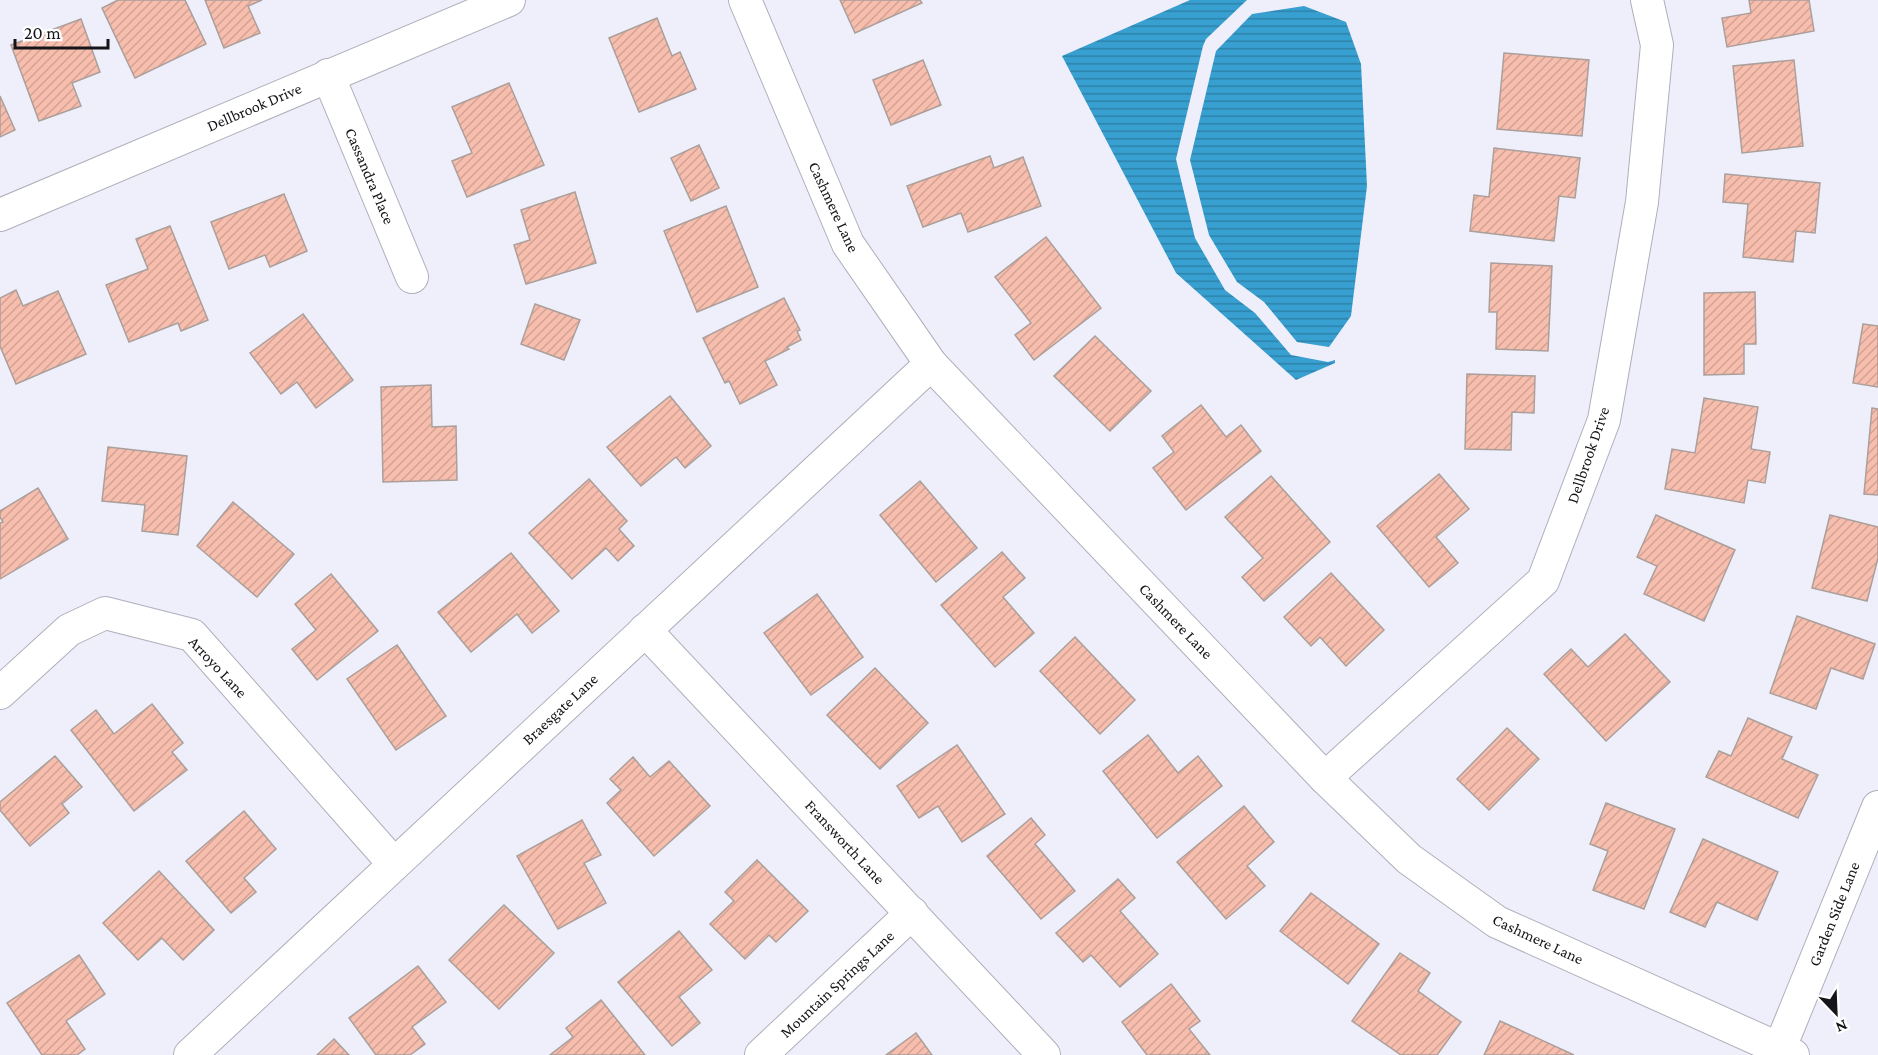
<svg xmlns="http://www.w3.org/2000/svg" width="1878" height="1055" font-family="'Crimson Pro',serif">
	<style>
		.water { fill: url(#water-rules) }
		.building { fill: url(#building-hatch); stroke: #ab9f9b; stroke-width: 1.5 }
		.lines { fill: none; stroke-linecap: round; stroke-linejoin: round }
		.minor-casing { stroke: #afafbb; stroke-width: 34 }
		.minor { stroke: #fff; stroke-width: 32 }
		.labels { text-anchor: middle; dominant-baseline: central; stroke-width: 5; stroke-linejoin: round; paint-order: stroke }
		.street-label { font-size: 16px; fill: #151519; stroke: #fff }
	</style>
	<defs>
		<pattern id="water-rules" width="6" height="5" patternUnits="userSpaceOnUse" patternTransform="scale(1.5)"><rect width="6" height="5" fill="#38a0d0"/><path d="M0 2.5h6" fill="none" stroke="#2e81a8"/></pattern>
		<pattern id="building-hatch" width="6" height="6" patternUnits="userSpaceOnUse" patternTransform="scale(1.5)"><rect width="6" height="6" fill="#f7beae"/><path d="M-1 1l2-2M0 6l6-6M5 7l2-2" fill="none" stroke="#d3a295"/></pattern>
	</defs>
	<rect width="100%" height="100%" fill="#efeffb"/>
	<g class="water">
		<polygon points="1190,0 1247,0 1206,39 1203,46 1176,159 1195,238 1225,290 1255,313 1291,355 1328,362 1335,360 1335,363 1296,380 1176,273 1062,56"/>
		<polygon points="1304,6 1346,22 1361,64 1367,186 1351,316 1329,347 1297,342 1264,302 1237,282 1209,235 1190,160 1216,51 1252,14"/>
	</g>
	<g class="building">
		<polygon points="118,0 185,0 206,44 135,78 102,8"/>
		<polygon points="205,0 262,0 248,6 260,33 224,48"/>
		<polygon points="840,0 920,0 922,3 855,33"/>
		<polygon points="1749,0 1809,0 1814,31 1727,47 1722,18 1751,13"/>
		<polygon points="657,18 672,56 680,52 696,89 639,112 609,38"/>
		<polygon points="81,19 100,72 72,83 81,106 39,121 11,45"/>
		<polygon points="1504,53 1589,60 1582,136 1497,129"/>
		<polygon points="923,60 941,105 891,125 873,80"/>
		<polygon points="1794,60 1803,146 1742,153 1733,66"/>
		<polygon points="509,83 544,165 467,197 452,161 472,153 452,107"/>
		<polygon points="0,96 15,130 0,137"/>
		<polygon points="699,145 719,188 691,201 671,158"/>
		<polygon points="1494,148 1580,158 1575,198 1559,196 1554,241 1470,231 1474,195 1489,197"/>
		<polygon points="990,156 994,168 1023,157 1041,206 968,232 961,213 923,227 907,186"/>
		<polygon points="1725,174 1820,183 1815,233 1796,231 1793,262 1743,257 1748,204 1723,202"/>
		<polygon points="575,192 596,263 526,284 514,245 530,240 521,210"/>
		<polygon points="284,194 307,251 270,267 265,255 229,269 211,222"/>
		<polygon points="726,206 758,287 697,312 664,231"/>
		<polygon points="170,226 208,320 181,331 178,323 129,342 106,285 148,269 136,239"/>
		<polygon points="1046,237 1101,308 1034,360 1015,335 1031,323 995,277"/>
		<polygon points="1491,263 1552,266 1548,351 1496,349 1497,312 1489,312"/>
		<polygon points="16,290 23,306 58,291 86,354 16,384 0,346 0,298"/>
		<polygon points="1755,292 1756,344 1744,344 1744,374 1704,375 1704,293"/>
		<polygon points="784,298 800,330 797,331 801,340 787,347 789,349 765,361 777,385 740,404 729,381 725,383 703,338"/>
		<polygon points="535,304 580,320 564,360 521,344"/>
		<polygon points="303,314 353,380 316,408 297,382 281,394 250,353"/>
		<polygon points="1863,324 1878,326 1878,387 1853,383"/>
		<polygon points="1095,336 1151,391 1110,431 1054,376"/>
		<polygon points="1467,374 1535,376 1534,413 1512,412 1511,450 1465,449"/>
		<polygon points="431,385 432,427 456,426 457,480 383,482 381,387"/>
		<polygon points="670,396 711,446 685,468 676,457 641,486 607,447"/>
		<polygon points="1704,398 1758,407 1751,449 1770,452 1765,483 1748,480 1744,503 1665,489 1672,449 1695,453"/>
		<polygon points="1201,405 1226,437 1241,425 1261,451 1186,510 1153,468 1174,452 1162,436"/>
		<polygon points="1872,408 1878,409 1878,495 1864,494"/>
		<polygon points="108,447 187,456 178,535 142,531 145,505 102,501"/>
		<polygon points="1439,474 1469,509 1436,537 1458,563 1429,587 1377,526"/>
		<polygon points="1271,476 1330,542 1264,601 1242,577 1263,558 1225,517"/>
		<polygon points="589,479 627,521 619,529 634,546 618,561 606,548 572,579 529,533"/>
		<polygon points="920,481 977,548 936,582 880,515"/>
		<polygon points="38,488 68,539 0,579 0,523 3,522 0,517 0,511"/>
		<polygon points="233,502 294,554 257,597 197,546"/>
		<polygon points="1656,515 1735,550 1704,621 1644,594 1657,566 1637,557"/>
		<polygon points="1830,515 1878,527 1878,558 1867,601 1812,588"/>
		<polygon points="1002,552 1025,578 1003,597 1034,633 995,667 941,605"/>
		<polygon points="511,553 559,611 532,633 517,614 471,652 438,612"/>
		<polygon points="1331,573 1384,630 1346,666 1320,637 1311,646 1284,617"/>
		<polygon points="331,574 378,631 317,680 292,649 316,630 295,604"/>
		<polygon points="817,594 863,657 811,695 764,633"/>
		<polygon points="1797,616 1875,644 1863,679 1831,668 1816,709 1770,693"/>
		<polygon points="1625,634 1670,682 1606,741 1544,674 1571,649 1588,667"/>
		<polygon points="1075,637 1135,700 1100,734 1040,671"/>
		<polygon points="397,645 446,716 396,750 347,679"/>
		<polygon points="875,668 928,723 880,769 827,715"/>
		<polygon points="152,704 183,743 172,752 187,770 134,811 71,730 96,710 114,734"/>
		<polygon points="1748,718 1792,737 1782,759 1818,775 1798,818 1706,777 1719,751 1731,756"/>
		<polygon points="1507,728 1539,759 1489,810 1457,779"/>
		<polygon points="1148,735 1178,773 1198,756 1222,786 1157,838 1103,771"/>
		<polygon points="957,745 1005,814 962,842 938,806 919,818 897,786"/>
		<polygon points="55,756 82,787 62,804 69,813 30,846 0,810 0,802"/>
		<polygon points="633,757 650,777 669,761 710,806 654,856 607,803 621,790 610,779"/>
		<polygon points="1606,803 1675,829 1644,909 1593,890 1608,851 1590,844"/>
		<polygon points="1244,806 1274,842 1247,866 1265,886 1226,919 1177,862"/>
		<polygon points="244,811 276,849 244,878 256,892 231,913 186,861"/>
		<polygon points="1031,818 1045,835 1035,844 1075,891 1041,919 987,856"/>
		<polygon points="582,820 601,855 584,863 606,903 558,929 517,856"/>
		<polygon points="1703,839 1778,872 1757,920 1717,902 1705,927 1670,912"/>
		<polygon points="757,860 808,911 776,942 769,935 745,959 710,924 734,901 725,892"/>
		<polygon points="159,871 214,930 183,960 162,938 138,960 103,923"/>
		<polygon points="1118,879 1135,898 1120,911 1158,954 1120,987 1091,955 1083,962 1056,933"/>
		<polygon points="1311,893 1379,944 1348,984 1280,931"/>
		<polygon points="504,905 554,953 499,1009 449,960"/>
		<polygon points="679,931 712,970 679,997 700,1023 672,1046 618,982"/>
		<polygon points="1400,953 1430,973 1418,991 1461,1022 1437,1055 1401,1055 1352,1021"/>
		<polygon points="79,955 105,994 66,1021 85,1049 77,1055 42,1055 7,1003"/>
		<polygon points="418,966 446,1002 412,1027 425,1044 410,1055 376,1055 349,1018"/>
		<polygon points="1171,984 1200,1021 1189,1029 1210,1055 1147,1055 1122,1022"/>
		<polygon points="601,1000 645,1055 550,1055 573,1037 566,1028"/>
		<polygon points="1500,1021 1574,1055 1484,1055"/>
		<polygon points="916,1033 932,1055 886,1055"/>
		<polygon points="334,1039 349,1055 317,1055"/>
	</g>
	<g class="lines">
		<g class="minor-casing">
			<g id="minor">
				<polyline points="745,0 848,244 931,364 1325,778 1409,859 1497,922 1793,1055"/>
				<polyline points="328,75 412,277"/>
				<polyline points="0,215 509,0"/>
				<polyline points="645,630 1044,1055"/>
				<polyline points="0,693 69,630 105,613 192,635 394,864"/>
				<polyline points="1325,778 1543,581 1604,420 1642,202 1657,45 1647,0"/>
				<polyline points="190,1055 931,364"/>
				<polyline points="761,1055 912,913"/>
				<polyline points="1777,1055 1878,807"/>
			</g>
		</g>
		<use href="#minor" class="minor"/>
	</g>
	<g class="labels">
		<g class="street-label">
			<text transform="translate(254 107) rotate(-23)">Dellbrook Drive</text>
			<text transform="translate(370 176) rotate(67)">Cassandra Place</text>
			<text transform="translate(834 207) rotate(65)">Cashmere Lane</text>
			<text transform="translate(1588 455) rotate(-71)">Dellbrook Drive</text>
			<text transform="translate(1176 621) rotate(46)">Cashmere Lane</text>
			<text transform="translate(218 667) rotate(47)">Arroyo Lane</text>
			<text transform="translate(560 709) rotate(-43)">Braesgate Lane</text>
			<text transform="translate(845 842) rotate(47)">Fransworth Lane</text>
			<text transform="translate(1834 914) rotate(-68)">Garden Side Lane</text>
			<text transform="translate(1538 939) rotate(25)">Cashmere Lane</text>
			<text transform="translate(837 984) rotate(-43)">Mountain Springs Lane</text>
		</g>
	</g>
	<g transform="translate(1836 1013) rotate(157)" stroke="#ffffff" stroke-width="4.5" paint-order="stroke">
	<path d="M0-4.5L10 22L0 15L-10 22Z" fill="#151519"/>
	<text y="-9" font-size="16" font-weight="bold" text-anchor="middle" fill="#151519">N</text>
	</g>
	<path d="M15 39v9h93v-9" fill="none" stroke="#151519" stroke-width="3"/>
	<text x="24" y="39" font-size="18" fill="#151519" stroke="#ffffff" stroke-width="4.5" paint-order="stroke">20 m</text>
</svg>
